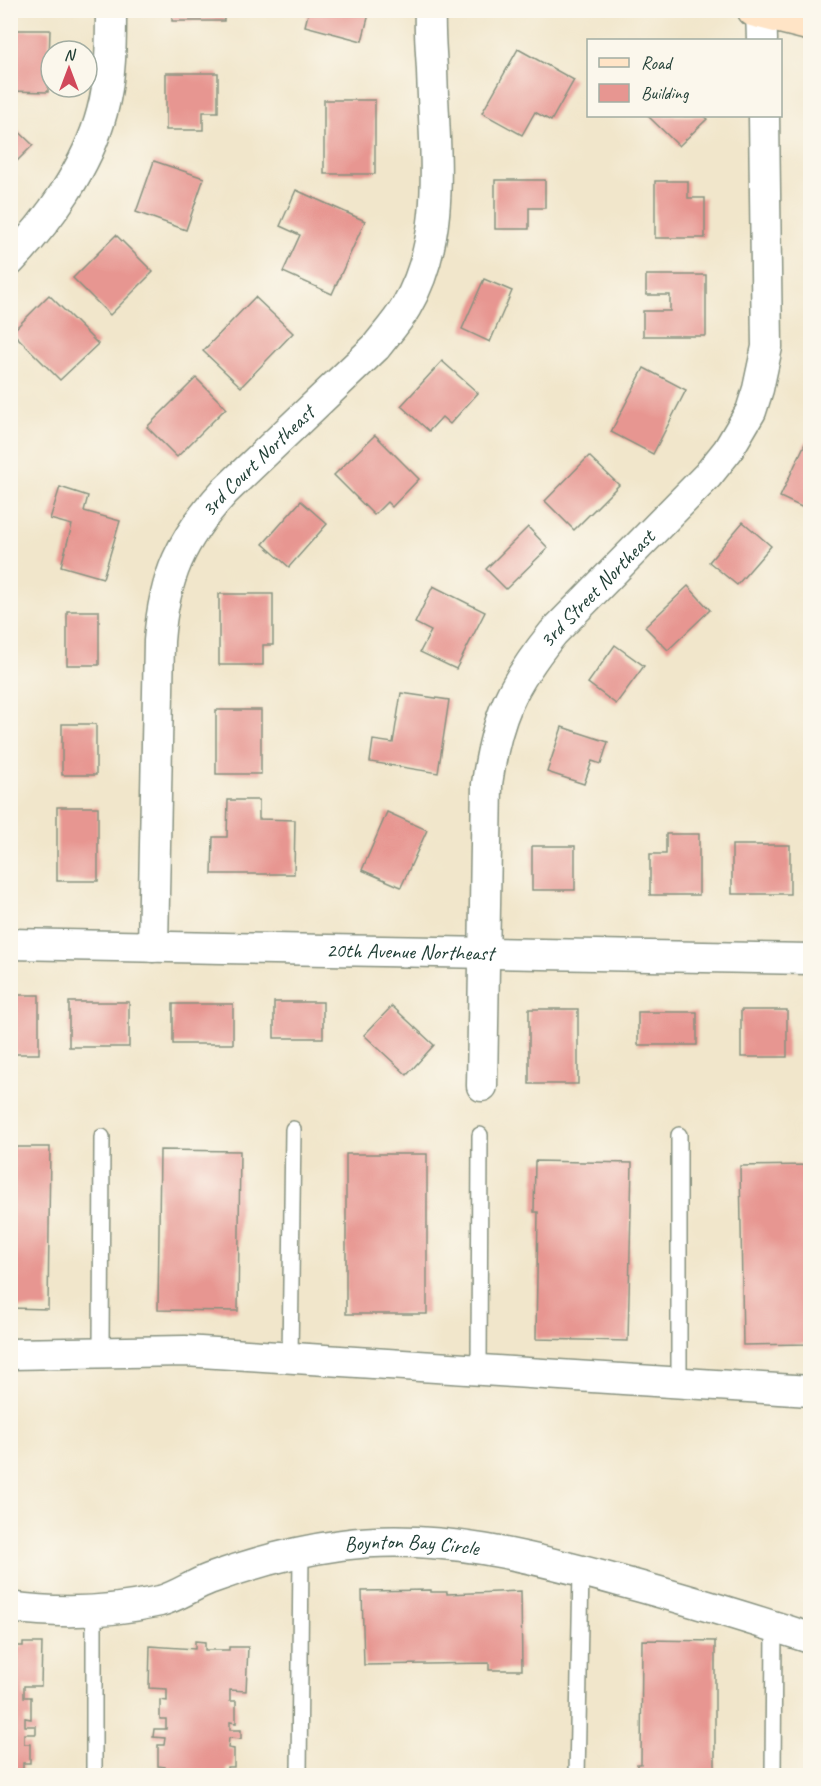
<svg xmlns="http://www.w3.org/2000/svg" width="821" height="1786" font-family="Caveat,sans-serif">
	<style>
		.building { fill: #e79691 }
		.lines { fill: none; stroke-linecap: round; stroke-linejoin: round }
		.lane-casing { stroke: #889280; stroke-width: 18 }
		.street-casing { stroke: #889280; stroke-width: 33 }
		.secondary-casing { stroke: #889280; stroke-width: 36 }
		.lane { stroke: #fff; stroke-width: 15 }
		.street { stroke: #fff; stroke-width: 30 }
		.secondary { stroke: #ffe4c6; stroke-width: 33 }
		.labels { text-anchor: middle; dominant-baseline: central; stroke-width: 6; stroke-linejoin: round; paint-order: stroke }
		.street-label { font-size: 21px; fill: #1f3d34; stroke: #fbf7ec }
	</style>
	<rect width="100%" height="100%" fill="#fbf7ec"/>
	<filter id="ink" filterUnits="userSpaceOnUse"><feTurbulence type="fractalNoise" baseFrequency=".0167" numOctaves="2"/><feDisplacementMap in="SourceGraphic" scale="12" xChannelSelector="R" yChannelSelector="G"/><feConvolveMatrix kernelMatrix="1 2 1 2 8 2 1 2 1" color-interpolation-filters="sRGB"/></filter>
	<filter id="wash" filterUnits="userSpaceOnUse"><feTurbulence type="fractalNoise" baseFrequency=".008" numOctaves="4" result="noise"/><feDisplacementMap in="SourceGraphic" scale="24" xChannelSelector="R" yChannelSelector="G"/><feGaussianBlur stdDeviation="1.35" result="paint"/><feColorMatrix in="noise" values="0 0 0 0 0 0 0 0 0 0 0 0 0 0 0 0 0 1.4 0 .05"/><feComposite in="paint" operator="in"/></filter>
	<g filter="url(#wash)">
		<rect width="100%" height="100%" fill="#f1e6cb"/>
		<g id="blocks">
			<g class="building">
				<rect x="172" y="10" width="52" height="11"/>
				<polygon points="309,10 370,10 362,41 305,26"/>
				<polygon points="10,30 50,30 48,92 10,91"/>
				<polygon points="518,49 574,80 551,121 535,112 522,135 482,113"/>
				<polygon points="166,73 218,73 218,112 203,112 203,130 166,130"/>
				<rect x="324" y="100" width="51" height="74"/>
				<polygon points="648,116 703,116 707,119 679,146"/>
				<polygon points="10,123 33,145 10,168"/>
				<polygon points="154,161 204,178 186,230 136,212"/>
				<polygon points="495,180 545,180 545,208 529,208 529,229 495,229"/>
				<polygon points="655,181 688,181 688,198 705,198 705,238 655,238"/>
				<polygon points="296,190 365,221 332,294 283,272 300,235 280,226"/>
				<polygon points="116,235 153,272 110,315 73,278"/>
				<polygon points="646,275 706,275 706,336 643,336 643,311 670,311 670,295 646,295"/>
				<polygon points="484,279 512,291 490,342 462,329"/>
				<polygon points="49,295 98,344 60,380 12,332"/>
				<polygon points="255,297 293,333 241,387 203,351"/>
				<polygon points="442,361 478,393 450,424 442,417 429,431 401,406"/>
				<polygon points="644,368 686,390 653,454 611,432"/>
				<polygon points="196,378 226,408 177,457 147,427"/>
				<polygon points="810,433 810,511 780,497"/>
				<polygon points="375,435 419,479 392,507 387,502 374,515 334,475"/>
				<polygon points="589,456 619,485 574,530 545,501"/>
				<polygon points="60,487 88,496 84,511 120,521 103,578 61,566 72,525 50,519"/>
				<polygon points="301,501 327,524 289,567 263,544"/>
				<polygon points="743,522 771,546 737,585 709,562"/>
				<polygon points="528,527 548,548 506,589 486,569"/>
				<polygon points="433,586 485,612 456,669 420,652 431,631 415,623"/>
				<polygon points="688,586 710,610 668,650 645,627"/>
				<polygon points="219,594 273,594 273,645 263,645 263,665 219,665"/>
				<rect x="67" y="611" width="32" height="54"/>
				<polygon points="615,645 644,666 616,704 588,683"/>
				<polygon points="401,693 449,700 438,773 370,762 373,740 393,743"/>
				<rect x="216" y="710" width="45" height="64"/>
				<rect x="62" y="724" width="34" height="51"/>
				<polygon points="562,727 608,742 601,764 592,761 584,784 547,772"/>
				<polygon points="228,800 259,800 259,819 295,820 294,874 212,874 213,837 227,837"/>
				<rect x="57" y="807" width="41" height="74"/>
				<polygon points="387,812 427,830 401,887 362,870"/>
				<polygon points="666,834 699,834 699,895 650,895 650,854 666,854"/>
				<rect x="732" y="845" width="58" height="49"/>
				<rect x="532" y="846" width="43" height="44"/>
				<rect x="10" y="995" width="29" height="59"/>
				<rect x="69" y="1002" width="60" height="45"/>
				<rect x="274" y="1002" width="49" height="36"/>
				<rect x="173" y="1004" width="60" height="40"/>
				<polygon points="392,1006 434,1045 407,1075 364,1035"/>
				<rect x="529" y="1009" width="49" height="75"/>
				<rect x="741" y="1010" width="46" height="47"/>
				<rect x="638" y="1012" width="59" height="33"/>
				<polygon points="10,1147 50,1147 48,1309 10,1308"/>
				<polygon points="160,1150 240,1151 238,1311 158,1310"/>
				<rect x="346" y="1154" width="81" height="160"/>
				<polygon points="535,1161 632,1163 628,1341 536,1339 538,1212 534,1212"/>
				<polygon points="810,1165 810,1344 743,1345 740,1166"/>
				<polygon points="431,1590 431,1592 447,1592 447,1594 521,1591 522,1670 489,1670 489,1663 364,1665 362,1591"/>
				<polygon points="642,1640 715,1641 715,1776 637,1776 637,1764 641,1764"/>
				<polygon points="195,1641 205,1642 205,1650 229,1650 229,1647 248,1647 246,1691 230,1690 230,1701 236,1701 236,1723 230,1722 230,1730 241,1730 241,1739 229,1738 228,1748 234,1749 234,1767 227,1767 227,1776 165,1776 165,1767 158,1766 158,1745 164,1745 165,1738 153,1737 154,1729 166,1729 166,1719 160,1719 160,1700 167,1701 167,1689 149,1688 150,1646 195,1649"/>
				<polygon points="23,1643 42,1643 41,1686 24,1686 24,1697 31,1697 31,1719 25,1718 25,1726 36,1726 36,1734 24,1734 24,1744 30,1744 30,1763 23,1763 23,1776 10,1776 10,1646 23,1646"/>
			</g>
		</g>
	</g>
	<g filter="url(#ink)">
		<use href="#blocks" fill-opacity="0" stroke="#889280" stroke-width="1.5"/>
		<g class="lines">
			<g class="lane-casing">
				<g id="lane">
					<polyline points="679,1135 679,1383"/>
					<polyline points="101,1353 102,1137"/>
					<polyline points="290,1358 293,1129"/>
					<polyline points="479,1370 480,1135"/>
					<polyline points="94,1776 94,1611"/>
					<polyline points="299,1776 301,1551"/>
					<polyline points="577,1776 581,1571"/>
					<polyline points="773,1776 774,1626"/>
				</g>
			</g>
			<g class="street-casing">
				<g id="street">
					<polyline points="761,10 762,40"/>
					<path d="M10,261C48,222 88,166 102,112C111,79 111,44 111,10"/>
					<path id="s1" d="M10,944L810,959"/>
					<path id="s2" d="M153,947L159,641C164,577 181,539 224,492L376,347C386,334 398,321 406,307C448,236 434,149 432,70C431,50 429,30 430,10"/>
					<path id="s3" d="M482,1086L487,784C496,718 511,685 553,633L708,475L728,450L751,411L758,389L767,347L764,116"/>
					<polyline points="10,1354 185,1351 810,1391"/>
					<path id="s4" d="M10,1607C60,1614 111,1612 160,1601C176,1597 193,1585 209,1579C252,1563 296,1551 341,1545C437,1532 532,1557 623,1582C686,1599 748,1618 810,1638"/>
				</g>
			</g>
			<g class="secondary-casing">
				<polyline id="secondary" points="754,10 810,24"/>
			</g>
			<use href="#lane" class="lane"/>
			<use href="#street" class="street"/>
			<use href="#secondary" class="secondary"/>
		</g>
	</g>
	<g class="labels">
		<g class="street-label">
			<text stroke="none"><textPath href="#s2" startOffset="518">3rd Court Northeast</textPath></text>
			<text stroke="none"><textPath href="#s3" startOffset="532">3rd Street Northeast</textPath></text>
			<text stroke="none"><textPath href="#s1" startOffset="400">20th Avenue Northeast</textPath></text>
			<text stroke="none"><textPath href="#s4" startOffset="412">Boynton Bay Circle</textPath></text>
		</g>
	</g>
	<rect width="821" height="1786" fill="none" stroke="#fbf7ec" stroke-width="36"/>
	<rect x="587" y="39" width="195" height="78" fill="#fbf7ec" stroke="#a3ada2" stroke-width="1.5"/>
	<rect x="599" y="58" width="30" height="9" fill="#ffe4c6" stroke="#a3ada2" stroke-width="1.5"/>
	<text x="641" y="69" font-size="18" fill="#1f3d34">Road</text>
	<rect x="599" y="84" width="30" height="18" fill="#e79691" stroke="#a3ada2" stroke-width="1.5"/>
	<text x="641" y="99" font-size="18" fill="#1f3d34">Building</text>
	<g transform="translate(69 69)"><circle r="28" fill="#fbf7ec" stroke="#a3ada2" stroke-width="1.5"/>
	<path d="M0-4.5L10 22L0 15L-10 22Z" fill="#d1495b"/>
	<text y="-9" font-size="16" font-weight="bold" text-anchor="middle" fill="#1f3d34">N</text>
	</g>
</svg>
